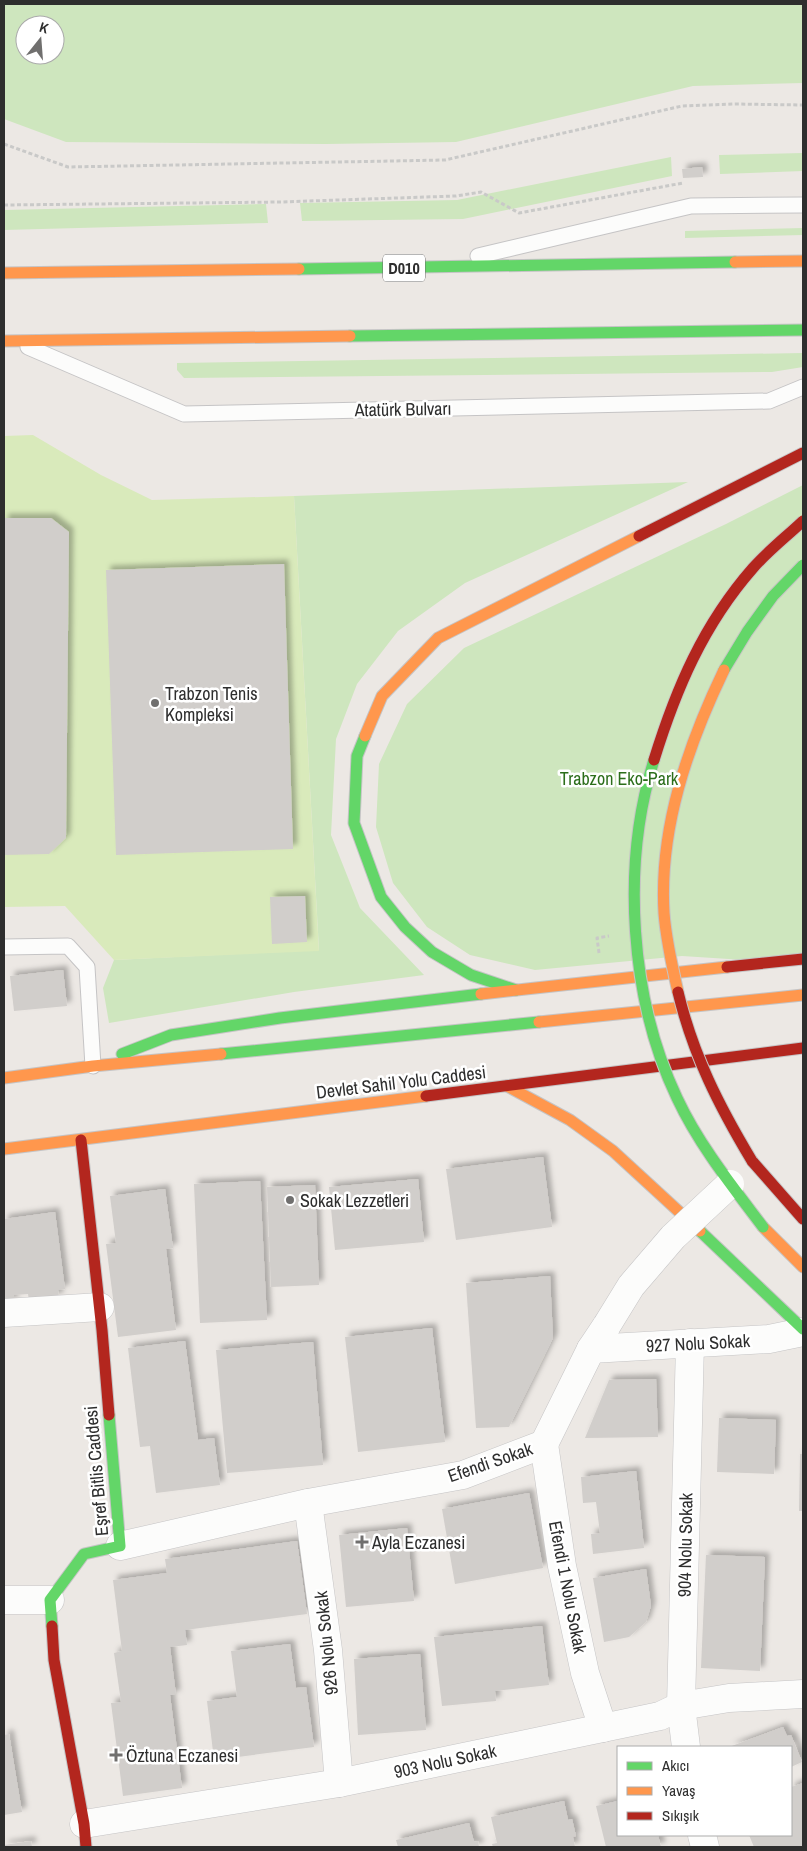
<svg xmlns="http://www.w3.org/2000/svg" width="807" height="1851" font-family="'Archivo Narrow',sans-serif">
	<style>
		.green { fill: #cee6be; fill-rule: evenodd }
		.pitch { fill: #d9eabb }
		.building { fill: #d1cecb; filter: url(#shadow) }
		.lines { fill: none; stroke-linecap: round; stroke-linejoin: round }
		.lane-casing { stroke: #c5c4c5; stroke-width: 17 }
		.street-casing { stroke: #c5c4c5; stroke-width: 29 }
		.fast-casing { stroke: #c5c4c5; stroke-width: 13 }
		.slow-casing { stroke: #c5c4c5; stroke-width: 13 }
		.jam-casing { stroke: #c5c4c5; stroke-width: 13 }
		.path { stroke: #c9c9c8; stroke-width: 3; stroke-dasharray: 4 2.5; stroke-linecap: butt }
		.lane { stroke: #fcfcfb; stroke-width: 15 }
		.street { stroke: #fcfcfb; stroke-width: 28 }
		.fast { stroke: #63d668; stroke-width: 11 }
		.slow { stroke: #ff974d; stroke-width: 11 }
		.jam { stroke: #b3261e; stroke-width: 11 }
		.street-bridge-casing { stroke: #c5c4c5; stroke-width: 29; stroke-linecap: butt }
		.fast-bridge-casing { stroke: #c6c5c4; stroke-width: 13; stroke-linecap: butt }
		.slow-bridge-casing { stroke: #c6c5c4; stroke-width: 13; stroke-linecap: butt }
		.jam-bridge-casing { stroke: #c6c5c4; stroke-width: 13; stroke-linecap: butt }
		.street-bridge { stroke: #fcfcfb; stroke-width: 28 }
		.fast-bridge { stroke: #63d668; stroke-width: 11 }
		.slow-bridge { stroke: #ff974d; stroke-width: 11 }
		.jam-bridge { stroke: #b3261e; stroke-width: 11 }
		.poi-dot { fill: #706f6e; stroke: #fff; stroke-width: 2 }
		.labels { text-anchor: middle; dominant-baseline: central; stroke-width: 5; stroke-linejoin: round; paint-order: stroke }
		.shield { fill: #fff; stroke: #6d6d6d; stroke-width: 1 }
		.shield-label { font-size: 16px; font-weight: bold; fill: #2e2e2e }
		.street-label { font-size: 18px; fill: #2e2e2e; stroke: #fff }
		.poi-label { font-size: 18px; fill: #2e2e2e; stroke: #fff; text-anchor: start }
		.park-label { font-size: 18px; fill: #2c6e1b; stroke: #fff }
	</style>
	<defs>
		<filter id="shadow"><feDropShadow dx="4.5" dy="-4.5" stdDeviation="2.5" flood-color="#0004"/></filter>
	</defs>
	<rect width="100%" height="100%" fill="#ece8e4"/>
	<g class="green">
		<path d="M4,4H803V83L693,86L456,142L326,144L66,142L4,119ZM25,25H55V55H25Z"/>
		<polygon points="803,153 803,171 720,174 719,155"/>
		<polygon points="671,157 672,176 463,219 302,221 300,203 457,200"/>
		<polygon points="266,204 268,223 4,230 4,210"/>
		<polygon points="803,228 803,235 685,238 685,231"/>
		<polygon points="803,353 803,367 772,372 184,378 177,370 177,363"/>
		<polygon points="688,482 465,583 398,631 357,684 336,739 331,835 360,908 424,975 294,992 109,1023 103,988 114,960 319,950 294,496"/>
		<polygon points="803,485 803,959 775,962 682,956 535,970 470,955 427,927 393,883 376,827 379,764 407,704 464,648 726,524"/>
	</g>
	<polygon class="pitch" points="33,435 101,475 152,500 294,496 319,951 114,960 65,906 4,907 4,436"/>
	<g class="building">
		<polygon points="702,167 703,177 683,178 682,169"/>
		<polygon points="4,518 51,518 69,532 66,838 49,854 4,855"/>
		<polygon points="284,564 293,849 116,855 106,570"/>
		<polygon points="305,896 307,942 272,944 270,897"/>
		<polygon points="63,970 67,1006 14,1011 10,976"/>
		<polygon points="543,1157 552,1227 456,1240 446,1169"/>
		<polygon points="418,1179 424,1242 335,1250 329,1187"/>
		<polygon points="260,1181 267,1320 200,1323 194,1184"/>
		<polygon points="315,1185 319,1285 271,1287 267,1187"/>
		<polygon points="165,1189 173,1248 166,1249 176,1330 118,1337 106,1244 116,1243 110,1196"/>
		<polygon points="55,1212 65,1289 58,1290 59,1297 29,1300 28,1294 14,1295 14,1301 4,1302 4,1219"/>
		<polygon points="550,1276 553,1338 509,1427 476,1428 466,1283"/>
		<polygon points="432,1328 445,1442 358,1452 345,1337"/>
		<polygon points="185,1341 198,1440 214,1438 220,1485 156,1493 150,1446 140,1447 128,1348"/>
		<polygon points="313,1342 323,1465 227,1473 216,1350"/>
		<polygon points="656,1379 658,1437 585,1438 609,1380"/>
		<polygon points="719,1418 776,1420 774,1474 717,1472"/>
		<polygon points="800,1454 803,1454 803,1511 799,1511"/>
		<polygon points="636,1471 644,1548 593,1554 591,1534 600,1533 596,1502 583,1503 581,1477"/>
		<polygon points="529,1493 543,1568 455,1584 442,1509"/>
		<polygon points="407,1528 414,1601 346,1607 339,1535"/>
		<polygon points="297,1541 307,1614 185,1630 187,1645 170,1647 176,1695 170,1695 182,1788 123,1796 111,1703 121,1702 114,1653 122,1651 113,1580 167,1573 165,1559"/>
		<polygon points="706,1555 765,1557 760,1671 701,1668"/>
		<polygon points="646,1569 651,1606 646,1622 629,1637 604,1642 593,1578"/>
		<polygon points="542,1626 549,1685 495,1691 496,1701 442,1706 434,1637"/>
		<polygon points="290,1644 296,1688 306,1687 314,1747 214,1760 207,1701 237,1697 231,1651"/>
		<polygon points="420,1654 426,1730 358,1735 354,1659"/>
		<polygon points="783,1727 787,1736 791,1735 802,1762 791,1767 791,1747 729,1747"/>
		<polygon points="9,1734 22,1812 4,1815 4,1735"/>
		<polygon points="803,1783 803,1847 754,1847 749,1835 791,1835 791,1787"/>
		<polygon points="564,1801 568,1820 572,1819 576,1836 573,1837 575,1847 493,1847 492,1844 497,1843 491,1817"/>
		<polygon points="618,1801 618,1835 658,1835 661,1847 606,1847 596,1806"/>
		<polygon points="469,1823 474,1842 478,1841 479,1847 398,1847 396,1840"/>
		<polygon points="31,1841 32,1847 4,1847 4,1845"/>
	</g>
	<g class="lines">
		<g class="lane-casing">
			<g id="lane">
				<polyline points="478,256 691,206 803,205"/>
				<polyline points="28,347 184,414 769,401 803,387"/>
				<polyline points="4,947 68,946 87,967 93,1066"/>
			</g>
		</g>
		<g class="street-casing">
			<g id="street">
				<polyline points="4,1313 100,1307"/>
				<polyline points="591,1349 769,1339 803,1332"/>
				<polyline points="544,1444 562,1566 585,1673 603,1728"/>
				<polyline points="308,1503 328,1650 339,1783"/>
				<polyline points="120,1546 308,1503 463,1475 544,1444 591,1349 607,1325"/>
				<polyline points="4,1600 50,1600"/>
				<polyline points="686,1747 681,1706 690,1343"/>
				<polyline points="84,1824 339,1783 660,1716 681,1706 729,1698 803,1694"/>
				<polyline points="702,1835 705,1847"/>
			</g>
		</g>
		<g class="fast-casing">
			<g id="fast">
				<polyline points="299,269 735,262"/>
				<polyline points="350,336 803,330"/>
				<polyline points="365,736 357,756 354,823 381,897 405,927 432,952 471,975 516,990"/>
				<polyline points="122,1054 171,1035 280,1018 481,994"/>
				<polyline points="221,1054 539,1022"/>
				<polyline points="700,1231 803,1329"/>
				<polyline points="52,1626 50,1600 84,1554 120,1546 109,1415"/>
			</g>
		</g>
		<g class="slow-casing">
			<g id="slow">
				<polyline points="735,262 803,261"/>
				<polyline points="4,273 299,269"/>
				<polyline points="4,341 350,336"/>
				<polyline points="365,736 382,696 438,638 639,536"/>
				<polyline points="481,994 727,967"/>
				<polyline points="539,1022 803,995"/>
				<polyline points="4,1078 93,1066 221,1054"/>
				<polyline points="507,1086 570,1120 613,1151 700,1231"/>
				<polyline points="4,1149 426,1096"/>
				<polyline points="763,1227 803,1267"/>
			</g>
		</g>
		<g class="jam-casing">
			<g id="jam">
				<polyline points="639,536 803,453"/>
				<polyline points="727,967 803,959"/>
				<polyline points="426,1096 803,1048"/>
				<polyline points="81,1140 102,1330 109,1415"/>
				<polyline points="752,1161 803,1219"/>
				<polyline points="52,1626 54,1660 84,1824 86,1847"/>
			</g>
		</g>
		<g class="path">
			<polyline points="4,144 68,167 445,160 682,106 735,104 803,105"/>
			<polyline points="4,205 280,202 456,196 481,192 519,213 683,183"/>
			<polyline points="599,953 597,938 609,936"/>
		</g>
		<use href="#lane" class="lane"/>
		<use href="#street" class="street"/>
		<use href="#fast" class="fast"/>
		<use href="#slow" class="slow"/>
		<use href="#jam" class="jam"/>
		<g class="street-bridge-casing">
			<polyline id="street-bridge" points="607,1325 631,1286 673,1237 730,1184"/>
		</g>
		<g class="fast-bridge-casing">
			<g id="fast-bridge">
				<polyline points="724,670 747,632 773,596 803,565"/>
				<path d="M654,760C621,865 630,999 677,1098C699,1145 732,1186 763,1227"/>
			</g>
		</g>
		<g class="slow-bridge-casing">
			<path id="slow-bridge" d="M678,992C672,966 666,939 664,913C659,828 688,745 724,670"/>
		</g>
		<g class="jam-bridge-casing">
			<g id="jam-bridge">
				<path d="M654,760C676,689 703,625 753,568C768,551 786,537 803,521"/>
				<path d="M678,992C693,1055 719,1106 752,1161"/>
			</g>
		</g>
		<use href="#street-bridge" class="street-bridge"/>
		<use href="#fast-bridge" class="fast-bridge"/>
		<use href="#slow-bridge" class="slow-bridge"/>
		<use href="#jam-bridge" class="jam-bridge"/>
	</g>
	<g class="poi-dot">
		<circle cx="155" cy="703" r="5"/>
		<circle cx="290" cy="1200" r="5"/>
		<path d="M359.5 1534.5h5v5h5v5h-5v5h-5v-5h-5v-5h5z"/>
		<path d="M113.5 1747.5h5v5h5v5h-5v5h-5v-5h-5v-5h5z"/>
	</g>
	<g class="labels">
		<rect class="shield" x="383" y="254.5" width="42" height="27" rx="4"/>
		<g class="shield-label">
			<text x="404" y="268">D010</text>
		</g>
		<g class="street-label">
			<text transform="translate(403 409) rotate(-1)">Atatürk Bulvarı</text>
			<text transform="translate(401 1082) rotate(-7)">Devlet Sahil Yolu Caddesi</text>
			<text transform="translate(698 1343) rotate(-3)">927 Nolu Sokak</text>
			<text transform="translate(490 1462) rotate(-19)">Efendi Sokak</text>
			<text transform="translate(96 1471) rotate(-95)">Eşref Bitlis Caddesi</text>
			<text transform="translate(685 1545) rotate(-89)">904 Nolu Sokak</text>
			<text transform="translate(568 1587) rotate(79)">Efendi 1 Nolu Sokak</text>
			<text transform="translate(326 1643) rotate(-96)">926 Nolu Sokak</text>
			<text transform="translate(445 1761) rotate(-12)">903 Nolu Sokak</text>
		</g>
		<g class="poi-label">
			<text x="165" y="693">Trabzon Tenis<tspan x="165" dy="21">Kompleksi</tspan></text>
			<text x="300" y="1200">Sokak Lezzetleri</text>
			<text x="372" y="1542">Ayla Eczanesi</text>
			<text x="126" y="1755">Öztuna Eczanesi</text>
		</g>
		<g class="park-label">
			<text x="619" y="778">Trabzon Eko-Park</text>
		</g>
	</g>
	<rect width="807" height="1851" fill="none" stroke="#2e2e2e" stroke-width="10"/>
	<rect x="617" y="1746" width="175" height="90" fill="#ffffff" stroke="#ababab"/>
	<rect x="627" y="1762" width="25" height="8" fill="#63d668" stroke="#ababab"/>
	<text x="662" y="1771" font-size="15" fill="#2e2e2e">Akıcı</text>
	<rect x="627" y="1787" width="25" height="8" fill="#ff974d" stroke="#ababab"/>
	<text x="662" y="1796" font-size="15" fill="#2e2e2e">Yavaş</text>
	<rect x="627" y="1812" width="25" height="8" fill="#b3261e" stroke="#ababab"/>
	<text x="662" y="1821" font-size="15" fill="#2e2e2e">Sıkışık</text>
	<g transform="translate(40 40) rotate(17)"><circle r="24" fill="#ffffff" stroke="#ababab"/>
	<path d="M0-4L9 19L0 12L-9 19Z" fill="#706f6e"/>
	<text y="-8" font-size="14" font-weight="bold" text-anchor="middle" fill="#2e2e2e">K</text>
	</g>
</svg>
